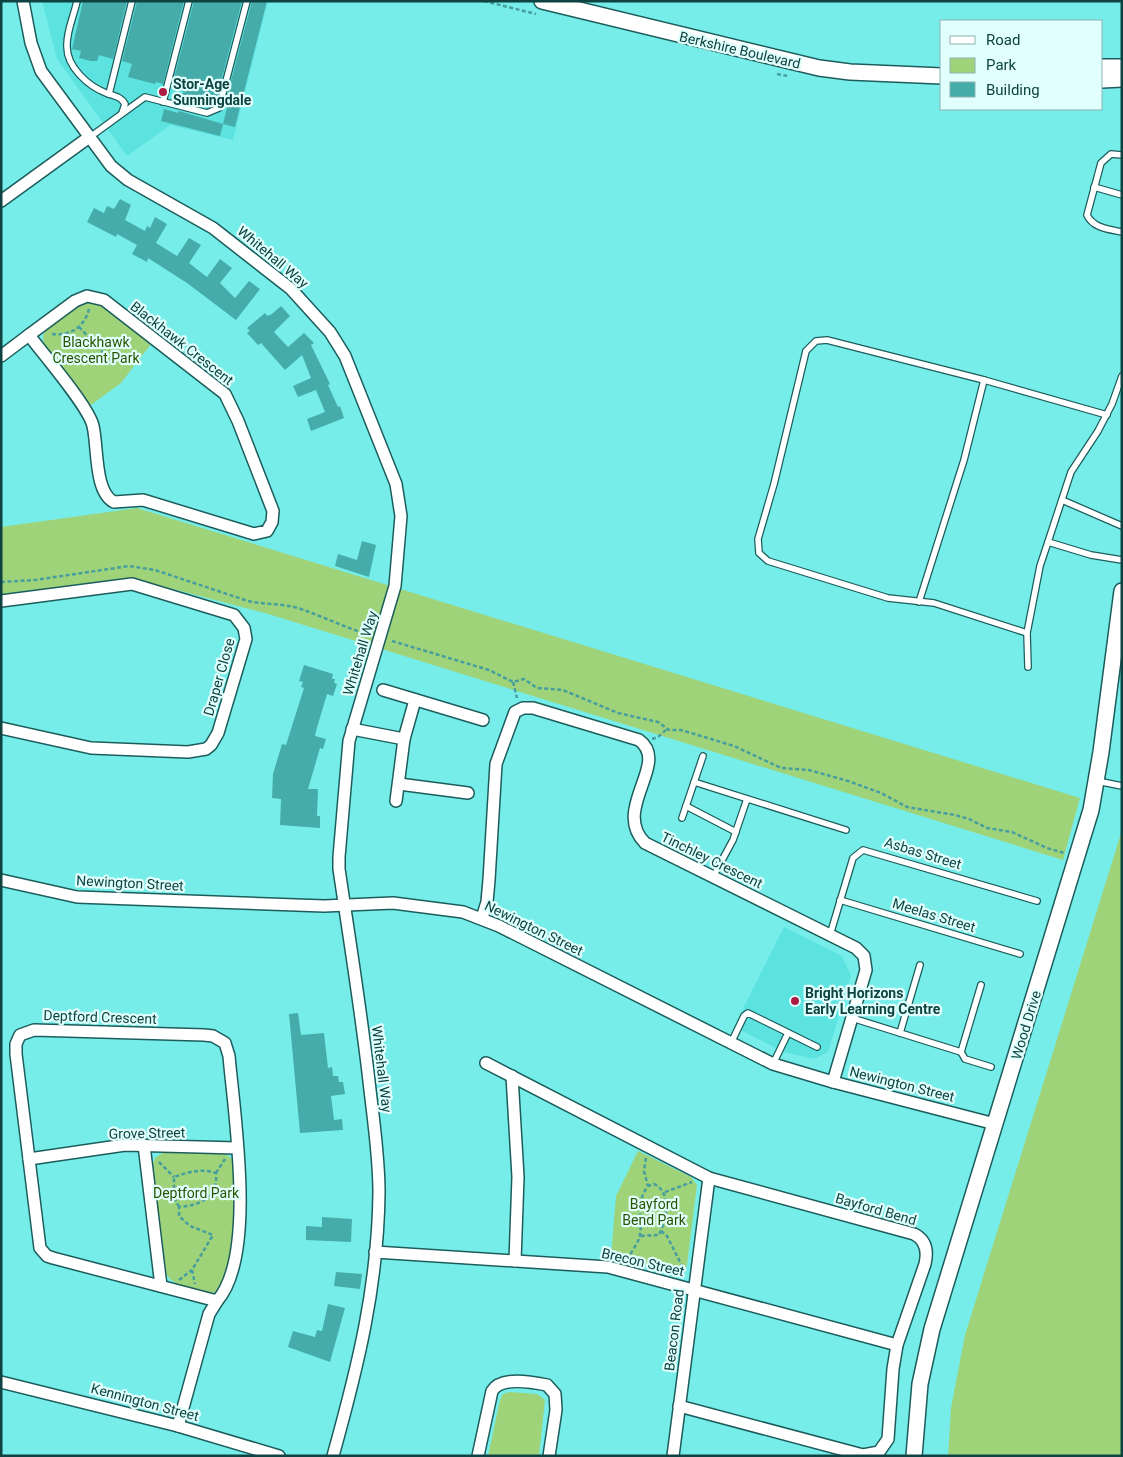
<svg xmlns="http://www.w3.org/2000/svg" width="1123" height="1457" font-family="Roboto,sans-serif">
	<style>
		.built { fill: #5ce3e0 }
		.green { fill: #9fd37a }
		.building { fill: #45acaa }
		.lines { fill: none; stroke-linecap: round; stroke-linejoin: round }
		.lane-casing { stroke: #1c5d5c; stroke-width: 8 }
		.street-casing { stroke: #1c5d5c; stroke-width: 14 }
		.secondary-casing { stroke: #1c5d5c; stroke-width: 18 }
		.path { stroke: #479f9d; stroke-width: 2.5; stroke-dasharray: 4 2.5; stroke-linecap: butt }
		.lane { stroke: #fff; stroke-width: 5.5 }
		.street { stroke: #fff; stroke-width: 11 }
		.secondary { stroke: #fff; stroke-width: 15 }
		.poi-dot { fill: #ae1b42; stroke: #e0fffd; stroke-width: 2 }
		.labels { text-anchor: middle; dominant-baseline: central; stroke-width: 4.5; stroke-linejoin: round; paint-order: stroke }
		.street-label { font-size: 14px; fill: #0e4342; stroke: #e0fffd }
		.poi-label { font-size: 14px; font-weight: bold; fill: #0e4342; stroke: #e0fffd; text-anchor: start }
		.park-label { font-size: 14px; fill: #2c5200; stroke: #e0fffd }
	</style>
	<rect width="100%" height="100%" fill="#77edea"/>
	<g class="built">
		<polygon points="42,1 268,1 233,140 170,125 127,156 57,59"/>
		<polygon points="784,927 842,956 851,976 828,1052 814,1059 784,1052 734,1027"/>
	</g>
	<g class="green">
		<path d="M88,303L101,306L151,344L121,383L88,407L45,346C43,341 42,336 45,331C49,322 78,305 88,303Z"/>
		<polygon points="137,508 1080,798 1063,860 265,613 131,578 1,594 1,527"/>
		<polygon points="1122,830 1122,1456 948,1456 951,1408 965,1335"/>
		<polygon points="638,1151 691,1177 697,1185 687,1265 684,1271 678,1274 611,1256 616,1196"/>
		<path d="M165,1152L220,1153C225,1154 230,1156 233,1161C240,1176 234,1253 228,1270C225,1277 221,1284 218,1291C205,1297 171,1286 166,1273L152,1165L156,1157Z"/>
		<polygon points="510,1392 537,1394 545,1400 539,1456 488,1456 500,1400 503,1394"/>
	</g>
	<g class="building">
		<polygon points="83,1 127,1 113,59 99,55 97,61 91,61 79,58 81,51 72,49"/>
		<polygon points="137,1 184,1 163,84 156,82 155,84 128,77 132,64 122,61"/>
		<polygon points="194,1 242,1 217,97 202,94 199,106 181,101 184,89 172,86"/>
		<polygon points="252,1 267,1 235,127 223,124 229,100 226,100"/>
		<polygon points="164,109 178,113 179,111 223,124 220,136 161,121"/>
		<polygon points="120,199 131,205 125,220 145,231 147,226 150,228 155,217 167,224 156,243 177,256 189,238 201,245 189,263 207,277 220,259 232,268 220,283 235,298 249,281 260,289 236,320 187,283 148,258 147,262 132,254 137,245 117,234 116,237 87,222 94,208 104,213 107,206 114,209"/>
		<polygon points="281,306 290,316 274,332 288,347 304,333 314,343 311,345 330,384 328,385 338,407 340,406 344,418 311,431 307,419 325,412 316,390 298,397 293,386 311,378 302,355 285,370 261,343 258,345 247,333 250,331 247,328 265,313 267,316 272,314"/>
		<polygon points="362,541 376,545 369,577 335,566 338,554 357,560"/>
		<polygon points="304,665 333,674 332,679 335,679 334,683 337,684 333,696 327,694 316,731 315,736 326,739 323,749 320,748 308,789 318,789 317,816 320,816 320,828 280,825 281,799 272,798 273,774 282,744 286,745 304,688 301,687 303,682 299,681"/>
		<polygon points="298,1013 301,1035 324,1033 328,1068 332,1067 333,1076 338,1076 339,1082 343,1082 345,1094 331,1096 334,1120 342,1119 343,1130 300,1133 289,1014"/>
		<polygon points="322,1217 352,1219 351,1242 306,1240 306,1226 322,1227"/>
		<polygon points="336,1272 362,1274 360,1289 334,1286"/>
		<polygon points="328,1304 345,1308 330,1362 288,1347 293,1331 315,1337 317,1330 322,1331"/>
	</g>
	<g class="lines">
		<g class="lane-casing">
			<g id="lane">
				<path d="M77,1C74,16 66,32 67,47C67,67 88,86 106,93C113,96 121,96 125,104L122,113"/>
				<polyline points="109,94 132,1"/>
				<polyline points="163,102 189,1"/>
				<polyline points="90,137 145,97 207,113 219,108 247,1"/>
				<path d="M1122,155L1111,154L1101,163L1087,215C1093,228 1108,229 1122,232"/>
				<polyline points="1094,187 1122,195"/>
				<polyline points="1062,500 1122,526"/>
				<polyline points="1048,542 1091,555 1122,560"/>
				<polyline points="919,602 964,460 984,380"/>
				<polyline points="1027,633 934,603 888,598 768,561 759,553 758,539 774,484 806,351 816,341 827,340 984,380 1107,415"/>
				<polyline points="1028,667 1027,633 1040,566 1048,542 1071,472 1098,431 1112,404 1122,376"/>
				<polyline points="1097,781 1122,786"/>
				<polyline points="694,782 846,830"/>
				<polyline points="686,806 736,832"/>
				<polyline points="682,818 703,756"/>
				<polyline points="713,877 733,840 747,799"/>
				<polyline points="840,900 1020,954"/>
				<polyline points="830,935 853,858 863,850 1037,901"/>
				<polyline points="852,1018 961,1052 981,985"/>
				<polyline points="900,1033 920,965"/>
				<polyline points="731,1043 744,1016 748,1013 817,1047"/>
				<polyline points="961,1052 965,1059 991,1067"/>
				<polyline points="773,1064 788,1033"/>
			</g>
		</g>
		<g class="street-casing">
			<g id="street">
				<path d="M23,1L31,43L41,71L111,166L128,180L213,228L291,289L330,332L345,356L396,484L401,516L395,586L349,741L339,857V869C350,943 362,1016 370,1090C374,1124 379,1158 379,1192C378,1286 358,1366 333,1456"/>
				<polyline points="1,201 88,138"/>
				<path d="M87,296L104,300L225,394L238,421L273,511L272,522L267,531L254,534L143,500L114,502C94,492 98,446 93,426C89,407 43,354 29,335L75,301Z"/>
				<polyline points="1,356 29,335"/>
				<polyline points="1,601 132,584 234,615 244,628 246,639 218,733 211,745 206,749 188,752 91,748 1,728"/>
				<polyline points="383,690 483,720"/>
				<polyline points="352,729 404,739"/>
				<polyline points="399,784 468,793"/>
				<polyline points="396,801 404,739 415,700"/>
				<polyline points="1,880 77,897 324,906 393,903 463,912 499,926 773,1064 833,1082 995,1124"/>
				<path d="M482,918L487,902L489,880L496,764L515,712L523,708H533L639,740C671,763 611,809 645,843L856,948L864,956L866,970L833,1082"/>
				<path d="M34,1030L204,1035L213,1036L225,1043L229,1056C234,1114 257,1256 217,1301L53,1258L47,1256L40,1248L16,1054V1044L20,1035Z"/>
				<path d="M486,1063L709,1178L914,1234C926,1240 928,1251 925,1264L897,1345L893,1369L888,1439L879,1452L863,1455L679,1406"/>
				<polyline points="512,1076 518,1177 515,1261"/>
				<polyline points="144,1145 161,1286"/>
				<polyline points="29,1159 125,1145 237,1148"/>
				<polyline points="375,1252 608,1267 897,1345"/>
				<polyline points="1,1382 178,1426 279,1456"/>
				<polyline points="178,1426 209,1314 217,1301"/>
				<path d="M478,1456L492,1391C501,1376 532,1382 547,1385L555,1394L556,1410L549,1456"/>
				<polyline points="673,1456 709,1178"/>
			</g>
		</g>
		<g class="secondary-casing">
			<g id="secondary">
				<polyline points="542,1 819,68 850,72 942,76"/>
				<polyline points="1102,67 1122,67"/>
				<polyline points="1102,80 1122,79"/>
				<polyline points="914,1456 920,1384 932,1329 1091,810 1101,752 1122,591"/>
			</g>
		</g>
		<g class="path">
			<polyline points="484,1 536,14"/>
			<polyline points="777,74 788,76"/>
			<polyline points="79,327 112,362"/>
			<path d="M52,334C70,336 84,328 89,309"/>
			<path d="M1,582L35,580L129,566L155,570L248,601C266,605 283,603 301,609C324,617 346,628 370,635"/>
			<polyline points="392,641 489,670 513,682 524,679 537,688 563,690 618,713 658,722 669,730 681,730 734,746 781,768 809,770 848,781 881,793 907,807 955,815 969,819 987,828 1012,832 1047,848 1064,853"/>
			<polyline points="513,682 517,698"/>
			<polyline points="652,739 658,737 667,729"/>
			<polyline points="646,1158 644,1171 648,1186"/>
			<polyline points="159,1162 174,1177"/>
			<polyline points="216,1173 225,1159"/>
			<polyline points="665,1192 692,1182"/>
			<path d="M179,1207L174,1197V1177C189,1172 201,1168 216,1173C218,1198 201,1205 179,1207V1216L190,1226L213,1235L192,1270L195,1284"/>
			<polyline points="661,1231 667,1236 685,1272"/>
			<path d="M628,1260C630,1252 639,1243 640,1235C643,1217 634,1205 648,1186L654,1184C673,1193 666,1220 659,1235L640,1236"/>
			<polyline points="179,1280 192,1270"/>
		</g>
		<use href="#lane" class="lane"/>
		<use href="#street" class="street"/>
		<use href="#secondary" class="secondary"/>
	</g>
	<g class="poi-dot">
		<circle cx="163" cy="92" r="5"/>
		<circle cx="795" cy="1001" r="5"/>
	</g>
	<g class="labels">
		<g class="street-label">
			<text transform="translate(740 50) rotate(13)">Berkshire Boulevard</text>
			<text transform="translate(273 257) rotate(40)">Whitehall Way</text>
			<text transform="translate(182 343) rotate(38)">Blackhawk Crescent</text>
			<text transform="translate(360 653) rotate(-73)">Whitehall Way</text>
			<text transform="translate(219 677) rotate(-74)">Draper Close</text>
			<text transform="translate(923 853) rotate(17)">Asbas Street</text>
			<text transform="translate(712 860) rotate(26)">Tinchley Crescent</text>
			<text transform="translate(130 883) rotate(3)">Newington Street</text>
			<text transform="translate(934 915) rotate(17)">Meelas Street</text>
			<text transform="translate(534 928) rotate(26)">Newington Street</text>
			<text transform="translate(100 1017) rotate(2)">Deptford Crescent</text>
			<text transform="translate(1026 1025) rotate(-73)">Wood Drive</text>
			<text transform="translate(382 1069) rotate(83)">Whitehall Way</text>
			<text transform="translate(902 1084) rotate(14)">Newington Street</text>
			<text transform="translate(147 1133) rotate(-1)">Grove Street</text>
			<text transform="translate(876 1209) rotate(16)">Bayford Bend</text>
			<text transform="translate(643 1262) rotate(13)">Brecon Street</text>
			<text transform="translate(674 1330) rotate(-83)">Beacon Road</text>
			<text transform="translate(145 1402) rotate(15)">Kennington Street</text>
		</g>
		<g class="poi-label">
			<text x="173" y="84">Stor-Age<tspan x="173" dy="16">Sunningdale</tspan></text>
			<text x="805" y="993">Bright Horizons<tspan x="805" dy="16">Early Learning Centre</tspan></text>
		</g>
		<g class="park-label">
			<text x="96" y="342">Blackhawk<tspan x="96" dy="16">Crescent Park</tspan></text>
			<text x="196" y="1193">Deptford Park</text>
			<text x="654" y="1204">Bayford<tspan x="654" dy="16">Bend Park</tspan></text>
		</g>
	</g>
	<rect width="1123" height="1457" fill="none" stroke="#0e4342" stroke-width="5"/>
	<rect x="940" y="20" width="162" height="90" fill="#e0fffd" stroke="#8cb4b2"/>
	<rect x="950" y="36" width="25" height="8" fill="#ffffff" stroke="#8cb4b2"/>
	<text x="986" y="45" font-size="15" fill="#0e4342">Road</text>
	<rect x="950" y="58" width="25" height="15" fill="#9fd37a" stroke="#8cb4b2"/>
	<text x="986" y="70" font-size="15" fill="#0e4342">Park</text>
	<rect x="950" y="82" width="25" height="15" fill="#45acaa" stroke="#8cb4b2"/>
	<text x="986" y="95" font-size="15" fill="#0e4342">Building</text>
</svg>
